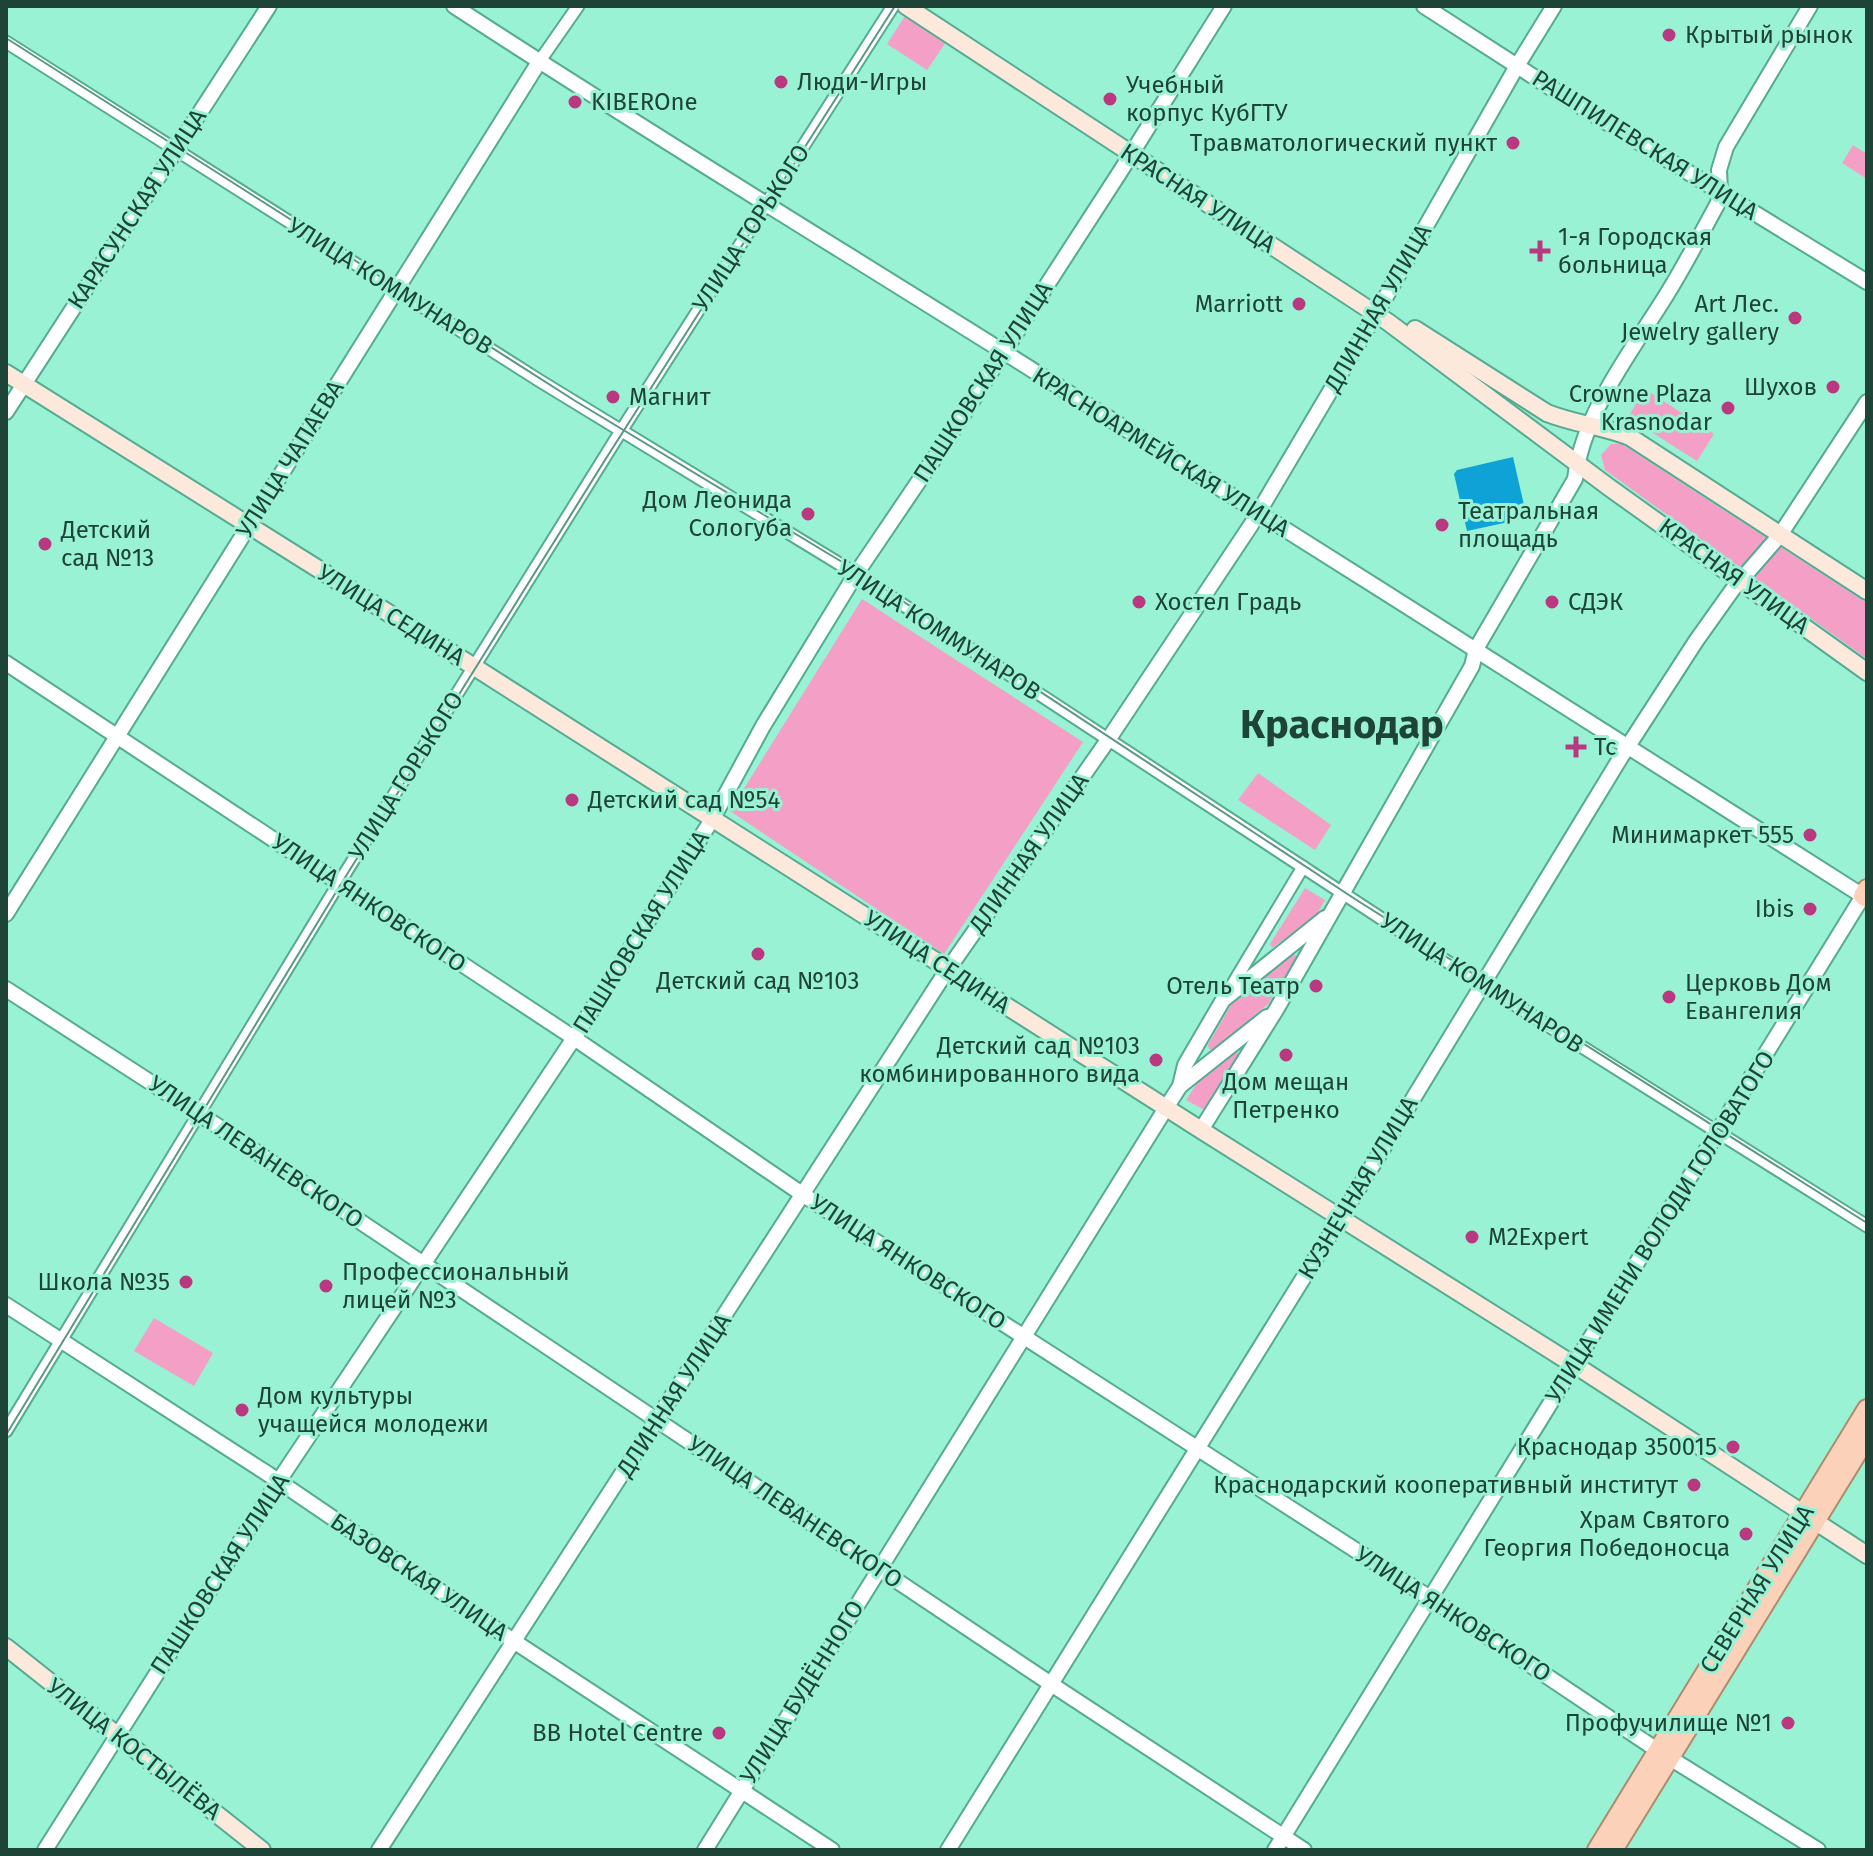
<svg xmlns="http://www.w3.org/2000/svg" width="1873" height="1856" font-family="'Fira Sans',sans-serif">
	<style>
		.green { fill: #f39fc6 }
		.water { fill: #0fa2d6 }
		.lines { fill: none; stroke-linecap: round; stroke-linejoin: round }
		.minor-casing { stroke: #54ab91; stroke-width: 15 }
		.tertiary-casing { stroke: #54ab91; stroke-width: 18 }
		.secondary-casing { stroke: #54ab91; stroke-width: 20 }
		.primary-casing { stroke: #ac8c6d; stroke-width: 22 }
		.minor { stroke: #fff; stroke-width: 11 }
		.tertiary { stroke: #fff; stroke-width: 14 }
		.secondary { stroke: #fde8dc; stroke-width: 16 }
		.primary { stroke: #fbd1b9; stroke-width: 18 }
		.tram { stroke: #5a9883; stroke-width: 2 }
		.poi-dot { fill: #ba387f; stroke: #9af2d4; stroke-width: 3 }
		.labels { text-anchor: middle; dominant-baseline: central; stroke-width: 6; stroke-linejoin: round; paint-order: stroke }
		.poi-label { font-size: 24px; fill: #1e4337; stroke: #9af2d4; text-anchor: start }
		.street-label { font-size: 24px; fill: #1e4337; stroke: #9af2d4 }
		.town-label { font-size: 40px; font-weight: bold; fill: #1e4337; stroke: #9af2d4 }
	</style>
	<rect width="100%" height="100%" fill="#9af2d4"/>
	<g class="green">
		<polygon points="905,16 946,42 927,70 887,44"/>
		<polygon points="1853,145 1867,154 1867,179 1842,163"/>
		<polygon points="1645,389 1714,434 1697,461 1628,417"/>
		<polygon points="1611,444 1622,444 1867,603 1867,659 1605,470 1601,455"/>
		<polygon points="862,599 1083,742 944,954 730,811"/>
		<polygon points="1258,773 1331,825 1315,850 1238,800"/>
		<polygon points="1305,888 1325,900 1316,916 1272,948 1270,944"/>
		<polygon points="1290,953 1296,956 1295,960 1268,1004 1216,1049 1209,1049 1208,1045 1235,998"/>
		<polygon points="1233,1051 1238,1053 1238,1057 1206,1111 1186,1100 1199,1080"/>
		<polygon points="154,1318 213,1353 194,1386 134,1351"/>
	</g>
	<polygon class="water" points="1513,457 1527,518 1467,531 1454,474 1457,470"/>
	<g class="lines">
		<g class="minor-casing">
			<g id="minor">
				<polyline points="6,42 540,381 856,574 1466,974 1867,1226"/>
				<polyline points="539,62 578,6"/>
				<polyline points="1225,997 1303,867"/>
				<polyline points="6,1431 339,883 621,431 893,6"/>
			</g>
		</g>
		<g class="tertiary-casing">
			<g id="tertiary">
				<path d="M454,6C636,125 822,238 1007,354C1293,534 1578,714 1863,896L1275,1850"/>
				<polyline points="1424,6 1562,95 1867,282"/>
				<polyline points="6,412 269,6"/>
				<polyline points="6,663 574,1038 802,1194 1447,1609 1657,1750 1818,1850"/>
				<polyline points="6,914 539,62"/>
				<polyline points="6,989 198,1113 1051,1684 1304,1850"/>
				<polyline points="1180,1086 1267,1017"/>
				<path d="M1201,1130L1276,1010L1472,666L1476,649L1575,479C1583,412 1632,351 1667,294C1685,265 1701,234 1718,203L1720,191L1719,170L1726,147L1810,6"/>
				<polyline points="6,1305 268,1474 515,1642 832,1850"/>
				<polyline points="45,1850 278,1482 574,1038 713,818 763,726 854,577 948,438 1120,172 1224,6"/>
				<polyline points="379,1850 942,978 1108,740 1251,525 1380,307 1517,66 1554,6"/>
				<polyline points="705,1850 1166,1108 1180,1086 1185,1065 1223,1000 1325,918"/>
				<polyline points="948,1850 1335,1227 1621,757 1696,641 1733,589 1780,535 1867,402"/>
			</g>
		</g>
		<g class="secondary-casing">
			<g id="secondary">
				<polyline points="906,6 1388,322 1610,488 1867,672"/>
				<path d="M1415,329L1547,413C1574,424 1603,426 1630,437L1867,591"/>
				<polyline points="6,373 476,668 1201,1130 1566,1360"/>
				<polyline points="1575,1365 1867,1555"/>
				<polyline points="6,1647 262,1850"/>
			</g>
		</g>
		<g class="primary-casing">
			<g id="primary">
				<polyline points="1867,889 1863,896 1867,898"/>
				<polyline points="1597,1850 1867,1409"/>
				<polyline points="1613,1850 1867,1437"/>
			</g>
		</g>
		<use href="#minor" class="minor"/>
		<use href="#tertiary" class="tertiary"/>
		<use href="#secondary" class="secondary"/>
		<use href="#primary" class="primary"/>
		<g class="tram">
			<polyline points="6,38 577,402 857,571 1355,899 1867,1223"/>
			<polyline points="6,1435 341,884 605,460 895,6"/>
		</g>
	</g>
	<g class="poi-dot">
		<circle cx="1669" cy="35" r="8"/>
		<circle cx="781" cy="82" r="8"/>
		<circle cx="1110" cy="99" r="8"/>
		<circle cx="575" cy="102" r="8"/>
		<circle cx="1513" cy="143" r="8"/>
		<path d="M1536 239h8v8h8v8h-8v8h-8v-8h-8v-8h8z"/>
		<circle cx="1299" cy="304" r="8"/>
		<circle cx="1795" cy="318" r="8"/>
		<circle cx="1833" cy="387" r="8"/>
		<circle cx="613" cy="397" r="8"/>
		<circle cx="1728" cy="408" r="8"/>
		<circle cx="808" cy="514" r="8"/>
		<circle cx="1442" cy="525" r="8"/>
		<circle cx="45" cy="544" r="8"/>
		<circle cx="1139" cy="602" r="8"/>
		<circle cx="1552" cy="602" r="8"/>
		<path d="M1572 735h8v8h8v8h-8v8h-8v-8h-8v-8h8z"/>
		<circle cx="572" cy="800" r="8"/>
		<circle cx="1810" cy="835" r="8"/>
		<circle cx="1810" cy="909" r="8"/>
		<circle cx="758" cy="954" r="8"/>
		<circle cx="1316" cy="986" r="8"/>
		<circle cx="1669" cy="997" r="8"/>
		<circle cx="1286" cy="1055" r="8"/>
		<circle cx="1156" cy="1060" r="8"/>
		<circle cx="1472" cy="1237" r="8"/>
		<circle cx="186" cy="1282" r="8"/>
		<circle cx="326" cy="1286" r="8"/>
		<circle cx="242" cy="1410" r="8"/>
		<circle cx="1733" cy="1447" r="8"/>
		<circle cx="1694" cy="1485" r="8"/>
		<circle cx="1746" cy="1534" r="8"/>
		<circle cx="1788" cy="1723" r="8"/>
		<circle cx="719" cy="1733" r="8"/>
	</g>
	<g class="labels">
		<g class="poi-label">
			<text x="1685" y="35">Крытый рынок</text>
			<text x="797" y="82">Люди-Игры</text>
			<text x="1126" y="85">Учебный<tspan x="1126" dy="28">корпус КубГТУ</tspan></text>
			<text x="591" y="102">KIBEROne</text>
			<text x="1497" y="143" text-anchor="end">Травматологический пункт</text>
			<text x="1558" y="237">1-я Городская<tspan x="1558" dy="28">больница</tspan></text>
			<text x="1283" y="304" text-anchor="end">Marriott</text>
			<text x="1779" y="304" text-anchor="end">Art Лес.<tspan x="1779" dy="28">Jewelry gallery</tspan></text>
			<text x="1817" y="387" text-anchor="end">Шухов</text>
			<text x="1712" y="394" text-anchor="end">Crowne Plaza<tspan x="1712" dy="28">Krasnodar</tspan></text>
			<text x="629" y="397">Магнит</text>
			<text x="792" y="500" text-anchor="end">Дом Леонида<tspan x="792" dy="28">Сологуба</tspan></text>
			<text x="1458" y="511">Театральная<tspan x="1458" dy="28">площадь</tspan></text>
			<text x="61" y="530">Детский<tspan x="61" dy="28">сад №13</tspan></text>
			<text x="1155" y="602">Хостел Градь</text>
			<text x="1568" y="602">СДЭК</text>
			<text x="1594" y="747">Тс</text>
			<text x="588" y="800">Детский сад №54</text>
			<text x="1794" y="835" text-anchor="end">Минимаркет 555</text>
			<text x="1794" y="909" text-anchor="end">Ibis</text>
			<text x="758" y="981" text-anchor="middle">Детский сад №103</text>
			<text x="1685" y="983">Церковь Дом<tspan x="1685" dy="28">Евангелия</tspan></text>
			<text x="1300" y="986" text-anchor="end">Отель Театр</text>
			<text x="1140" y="1046" text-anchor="end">Детский сад №103<tspan x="1140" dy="28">комбинированного вида</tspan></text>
			<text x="1286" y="1082" text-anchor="middle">Дом мещан<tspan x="1286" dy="28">Петренко</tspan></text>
			<text x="1488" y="1237">M2Expert</text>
			<text x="342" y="1272">Профессиональный<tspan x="342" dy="28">лицей №3</tspan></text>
			<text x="170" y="1282" text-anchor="end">Школа №35</text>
			<text x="258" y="1396">Дом культуры<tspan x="258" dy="28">учащейся молодежи</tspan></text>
			<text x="1717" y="1447" text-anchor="end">Краснодар 350015</text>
			<text x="1678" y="1485" text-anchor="end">Краснодарский кооперативный институт</text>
			<text x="1730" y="1520" text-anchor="end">Храм Святого<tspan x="1730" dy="28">Георгия Победоносца</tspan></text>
			<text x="1772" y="1723" text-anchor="end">Профучилище №1</text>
			<text x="703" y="1733" text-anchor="end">BB Hotel Centre</text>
		</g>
		<g class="street-label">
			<text transform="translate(1645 145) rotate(32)">РАШПИЛЕВСКАЯ УЛИЦА</text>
			<text transform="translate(1198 198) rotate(33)">КРАСНАЯ УЛИЦА</text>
			<text transform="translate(137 209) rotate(-57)">КАРАСУНСКАЯ УЛИЦА</text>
			<text transform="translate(751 228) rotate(-57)">УЛИЦА ГОРЬКОГО</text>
			<text transform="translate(390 286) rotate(32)">УЛИЦА КОММУНАРОВ</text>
			<text transform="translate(1378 308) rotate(-60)">ДЛИННАЯ УЛИЦА</text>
			<text transform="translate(983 382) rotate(-57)">ПАШКОВСКАЯ УЛИЦА</text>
			<text transform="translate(1161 452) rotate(32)">КРАСНОАРМЕЙСКАЯ УЛИЦА</text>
			<text transform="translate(290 459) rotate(-58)">УЛИЦА ЧАПАЕВА</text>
			<text transform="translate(1734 576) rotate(36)">КРАСНАЯ УЛИЦА</text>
			<text transform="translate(391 615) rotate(32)">УЛИЦА СЕДИНА</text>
			<text transform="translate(939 630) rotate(33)">УЛИЦА КОММУНАРОВ</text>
			<text transform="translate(406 776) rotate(-58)">УЛИЦА ГОРЬКОГО</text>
			<text transform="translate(1029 853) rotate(-55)">ДЛИННАЯ УЛИЦА</text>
			<text transform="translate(369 903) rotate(34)">УЛИЦА ЯНКОВСКОГО</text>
			<text transform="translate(641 932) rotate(-58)">ПАШКОВСКАЯ УЛИЦА</text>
			<text transform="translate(937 962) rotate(33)">УЛИЦА СЕДИНА</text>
			<text transform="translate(1482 983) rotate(33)">УЛИЦА КОММУНАРОВ</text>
			<text transform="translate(256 1152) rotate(34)">УЛИЦА ЛЕВАНЕВСКОГО</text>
			<text transform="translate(1358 1188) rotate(-59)">КУЗНЕЧНАЯ УЛИЦА</text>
			<text transform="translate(1660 1227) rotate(-58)">УЛИЦА ИМЕНИ ВОЛОДИ ГОЛОВАТОГО</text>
			<text transform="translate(908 1262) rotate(33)">УЛИЦА ЯНКОВСКОГО</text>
			<text transform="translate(674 1395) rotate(-57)">ДЛИННАЯ УЛИЦА</text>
			<text transform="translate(795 1512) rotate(34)">УЛИЦА ЛЕВАНЕВСКОГО</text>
			<text transform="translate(220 1574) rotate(-57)">ПАШКОВСКАЯ УЛИЦА</text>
			<text transform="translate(419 1577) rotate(34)">БАЗОВСКАЯ УЛИЦА</text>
			<text transform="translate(1757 1589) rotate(-58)">СЕВЕРНАЯ УЛИЦА</text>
			<text transform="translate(1453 1614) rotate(33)">УЛИЦА ЯНКОВСКОГО</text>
			<text transform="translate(802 1692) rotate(-58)">УЛИЦА БУДЁННОГО</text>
			<text transform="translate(134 1749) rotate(38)">УЛИЦА КОСТЫЛЁВА</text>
		</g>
		<g class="town-label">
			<text x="1342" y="725">Краснодар</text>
		</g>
	</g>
	<rect width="1873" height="1856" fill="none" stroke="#1e4337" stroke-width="16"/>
</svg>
